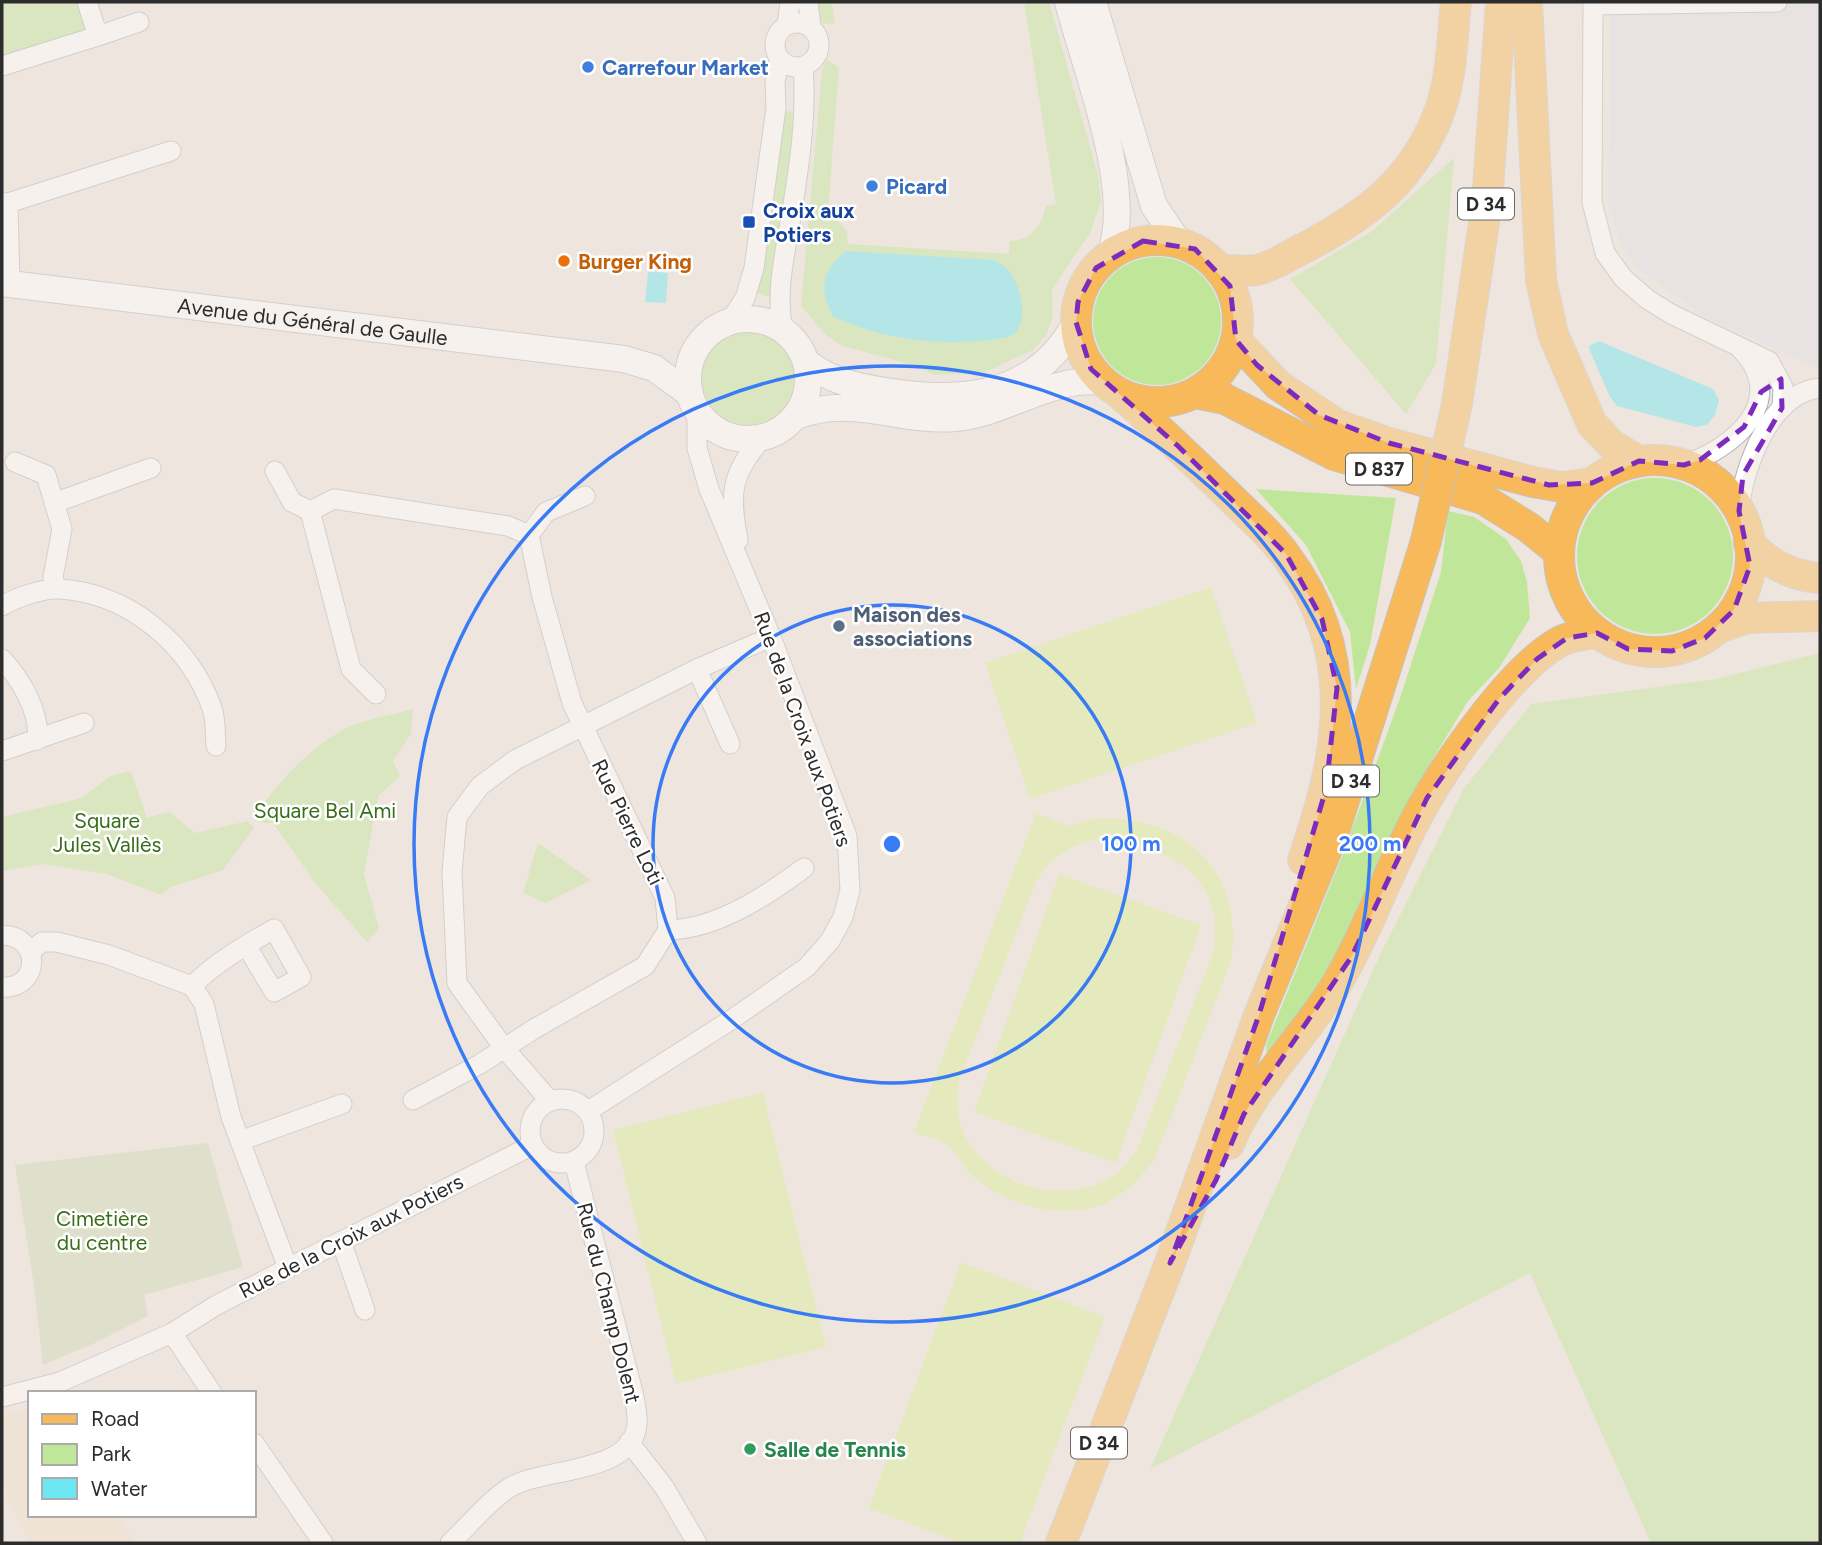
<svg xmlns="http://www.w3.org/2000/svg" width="1822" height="1545" font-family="Figtree,sans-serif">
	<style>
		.industrial { fill: #e0dfe7 }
		.education { fill: #f0dfcd }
		.green { fill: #c0e799 }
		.cemetery { fill: #ccd9b4 }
		.pitch { fill: #d7ef94; fill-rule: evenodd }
		.water { fill: #6de7f4 }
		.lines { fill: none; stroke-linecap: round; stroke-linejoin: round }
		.street-casing { stroke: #aeb4bc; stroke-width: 21 }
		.secondary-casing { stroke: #aeb4bc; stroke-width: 28 }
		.primary-casing { stroke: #c4c4c4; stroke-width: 32 }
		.street { stroke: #fff; stroke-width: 19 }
		.secondary { stroke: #fff; stroke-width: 26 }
		.primary { stroke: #f7b95a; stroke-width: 30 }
		.primary-bridge-casing { stroke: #c4c4c4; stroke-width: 32; stroke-linecap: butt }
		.primary-bridge { stroke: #f7b95a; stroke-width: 30 }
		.marked { fill: none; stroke: #7b2cbf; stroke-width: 5; stroke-dasharray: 14 9; stroke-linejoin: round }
		.ring { fill: none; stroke: #397bf4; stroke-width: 3.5 }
		.shop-dot { fill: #3f7fe0; stroke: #fff; stroke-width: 2.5 }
		.transit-dot { fill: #1a4fb4; stroke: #fff; stroke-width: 2.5 }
		.food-dot { fill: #e8710a; stroke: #fff; stroke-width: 2.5 }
		.service-dot { fill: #5c6f8a; stroke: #fff; stroke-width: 2.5 }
		.leisure-dot { fill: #2e9e5b; stroke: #fff; stroke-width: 2.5 }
		.labels { text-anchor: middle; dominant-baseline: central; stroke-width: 5; stroke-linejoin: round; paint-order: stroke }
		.shield { fill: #fff; stroke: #6b6b6b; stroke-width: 2 }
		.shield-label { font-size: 19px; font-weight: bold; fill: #2c2c2c }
		.shop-label { font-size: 21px; font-weight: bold; fill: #366cbe; stroke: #fff; text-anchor: start }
		.transit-label { font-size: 21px; font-weight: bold; fill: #164399; stroke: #fff; text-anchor: start }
		.food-label { font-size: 21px; font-weight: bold; fill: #c56008; stroke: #fff; text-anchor: start }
		.street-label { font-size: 21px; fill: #2c2c2c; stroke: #fff }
		.service-label { font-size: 21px; font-weight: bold; fill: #4e5e75; stroke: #fff; text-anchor: start }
		.park-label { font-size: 21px; fill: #386e17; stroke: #fff }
		.leisure-label { font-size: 21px; font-weight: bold; fill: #27864d; stroke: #fff; text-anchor: start }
		.centre { fill: #397bf4; stroke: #fff; stroke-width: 3.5 }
		.ring-label { font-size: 21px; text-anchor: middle; font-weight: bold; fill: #397bf4; stroke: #fff; stroke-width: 5; stroke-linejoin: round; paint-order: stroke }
	</style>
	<rect width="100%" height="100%" fill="#eee5de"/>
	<polygon class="industrial" points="1611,2 1820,2 1820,369 1709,319 1639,270 1620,244 1608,202"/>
	<polygon class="education" points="30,1410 30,1515 116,1515 136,1543 30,1543 2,1486 2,1412"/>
	<g class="green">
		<polygon points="2,2 84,2 93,30 2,59"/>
		<polygon points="814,2 832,2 835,23 824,24 815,12"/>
		<path d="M1024,2H1049L1098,175L1101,202L1090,233L1052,289L1053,317L1046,335L1033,350L985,372L935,375L910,364L842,346L826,335L801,306L822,70L827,59L839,68L828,212L847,230L848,244L1009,254L1010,241C1033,240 1041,226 1046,206L1056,205Z"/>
		<polygon points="782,111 798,112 772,298 756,293 768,243 763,229"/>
		<polygon points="1454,158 1436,364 1406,414 1290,279 1371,232"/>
		<circle cx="1157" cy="321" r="64"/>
		<circle cx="747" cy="379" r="48"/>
		<circle cx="1655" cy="556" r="78"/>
		<polygon points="1256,489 1396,498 1370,645 1356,689 1350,632 1306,545"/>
		<polygon points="1448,511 1474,517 1506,539 1521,561 1527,582 1530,618 1499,668 1468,701 1422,777 1321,990 1267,1055 1266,1045 1343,854 1400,698 1441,572"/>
		<polygon points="1820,653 1820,1543 1651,1543 1530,1273 1150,1469 1380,955 1463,790 1531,704 1716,679"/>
		<path d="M413,709L411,734L393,761L400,776L378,796L364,874L379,928L367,942L317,885L273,823H262L257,814C277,781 322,735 361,722C378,717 396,714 413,709Z"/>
		<polygon points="131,771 147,818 169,812 195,833 248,821 254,828 223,870 171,887 161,895 107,874 43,864 2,871 2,817 82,798 110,776"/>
		<polygon points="538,843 591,880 545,903 523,893"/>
	</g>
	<polygon class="cemetery" points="208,1143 243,1267 144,1295 148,1316 95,1343 43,1365 34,1286 15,1165"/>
	<g class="pitch">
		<polygon points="1211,587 1257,723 1030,799 985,663"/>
		<path d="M1036,813C1045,816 1061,826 1071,825C1076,825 1081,821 1086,820C1101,817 1119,818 1134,821C1207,834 1242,890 1231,961L1155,1159C1141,1176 1128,1192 1108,1202C1069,1222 1008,1206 976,1179C964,1170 956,1150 944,1143C935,1138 924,1136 914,1132ZM1102,838C1149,843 1206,863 1214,917C1216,928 1214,940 1214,950L1137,1150C1130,1158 1124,1169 1116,1174C1065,1209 986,1187 962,1129C956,1113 958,1098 959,1081L1035,884C1050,856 1071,845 1102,838Z"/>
		<polygon points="1059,874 1201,925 1116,1163 974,1112"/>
		<polygon points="763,1093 826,1347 676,1384 613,1130"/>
		<polygon points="961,1262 1105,1317 1020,1543 961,1543 869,1508"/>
	</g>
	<g class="water">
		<path d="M846,251L994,260C1010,267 1017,281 1021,298C1023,308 1023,327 1014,334C1007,339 996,339 988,340C935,346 882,339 834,317C818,291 822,270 846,251Z"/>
		<polygon points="648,271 668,273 666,303 645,302"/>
		<polygon points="1599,341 1713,389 1719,400 1715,415 1707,425 1696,427 1617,406 1610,397 1590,351 1589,346"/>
	</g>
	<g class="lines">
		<g class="street-casing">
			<g id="street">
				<polyline points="808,2 811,27"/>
				<polyline points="1593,2 1592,202 1605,253 1623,278 1647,299 1671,314 1769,361 1783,387 1782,408"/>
				<polyline points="1593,5 1777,2"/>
				<circle cx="797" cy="45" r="22"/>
				<polyline points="787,25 790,2"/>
				<polyline points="98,36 139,22"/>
				<polyline points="2,66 98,36 87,2"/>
				<polyline points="2,203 8,203 10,284"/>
				<polyline points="8,203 171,151"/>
				<polyline points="730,321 745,298 754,268 776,108 775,81 780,60"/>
				<path d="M783,330C775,293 785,254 791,217C799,168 807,116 803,66"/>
				<polyline points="15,462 46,475 62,529 53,577 56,588"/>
				<path d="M1684,465C1734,448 1791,400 1740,348"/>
				<polyline points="275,471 292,502 310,511"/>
				<polyline points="54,503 151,468"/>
				<path d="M1739,511C1743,468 1770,393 1820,388"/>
				<polyline points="529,535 546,512 585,496"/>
				<path d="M738,540C729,491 731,474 763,437"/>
				<path d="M2,606C15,598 43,588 58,589C128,592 189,644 212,708C216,719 215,734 216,746"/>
				<path d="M2,659C20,678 41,713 37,740"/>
				<polyline points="697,669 730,744"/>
				<polyline points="376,694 351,669 310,511 334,499 508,526 529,535 542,597 572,703 665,898 668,930 645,966 534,1029 480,1064 413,1100"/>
				<polyline points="2,751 84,723"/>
				<path d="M668,930C717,929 766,896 804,868"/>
				<path d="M2,935C43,936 40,990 2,987"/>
				<polyline points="30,952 42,942 57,942 109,955 192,986 204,1004 231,1117 288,1268"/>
				<path d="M192,986C216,962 244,946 274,929L301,977L274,992L246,945"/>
				<circle cx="562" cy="1131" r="32"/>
				<polyline points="550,1101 504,1048 457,983 452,872 457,817 480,786 515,760 697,669 771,637"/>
				<polyline points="588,1111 731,1020 807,967 830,941 843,917 850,890 847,836 771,637 709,489 697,448 697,410"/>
				<polyline points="240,1141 342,1104"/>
				<polyline points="341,1241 365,1310"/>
				<polyline points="172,1333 212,1393"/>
				<polyline points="2,1397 60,1382 172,1333 215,1306 288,1268 533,1145"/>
				<polyline points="629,1442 664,1487 697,1543"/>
				<polyline points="254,1443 323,1543"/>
				<path d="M450,1543C469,1526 488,1501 509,1488C541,1467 633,1475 637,1424C638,1414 635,1402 633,1392L574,1162"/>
			</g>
		</g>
		<g class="secondary-casing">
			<g id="secondary">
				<path d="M1068,2C1085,69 1135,190 1110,255"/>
				<polyline points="1093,2 1154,206 1179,243"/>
				<path id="s1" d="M2,283L624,359L654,368L690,394"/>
				<circle cx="748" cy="379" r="60"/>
				<path d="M806,362C830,381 855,386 885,391C961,403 1036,398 1076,322"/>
				<path d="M796,416C855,394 898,423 956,418C1007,413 1051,376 1102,382"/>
			</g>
		</g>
		<g class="primary-casing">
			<g id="primary">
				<polyline points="1527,2 1541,280 1553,334 1592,424 1613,446 1639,461"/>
				<circle cx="1157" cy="321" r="81"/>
				<path d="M1220,270C1232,269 1246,272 1257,270C1274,266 1290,255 1306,247C1366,215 1410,183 1437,118C1452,82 1452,40 1456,2"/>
				<polyline points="1236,340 1278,385 1338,425 1389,443 1533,482 1562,487 1592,483"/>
				<polyline points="1195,393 1225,399 1334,455 1483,499 1528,527 1559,552"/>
				<path d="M1120,394C1158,427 1193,461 1229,496C1248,515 1271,534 1287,557C1359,654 1340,754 1303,860"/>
				<polyline points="1457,404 1487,203 1501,2"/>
				<circle cx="1655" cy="556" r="96"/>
				<path d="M1749,543C1769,564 1791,576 1820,578"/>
				<polyline points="1719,628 1747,618 1820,616"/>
				<path d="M1229,1144C1253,1085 1303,1039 1336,985C1368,931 1388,872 1417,817C1443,768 1509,672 1556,644C1568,636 1583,635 1597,633"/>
				<polyline points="1061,1543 1170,1263 1259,1015 1334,832 1426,541"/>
			</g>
		</g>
		<use href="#street" class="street"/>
		<use href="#secondary" class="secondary"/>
		<use href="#primary" class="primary"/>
		<g class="primary-bridge-casing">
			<polyline id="primary-bridge" points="1426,541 1457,404"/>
		</g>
		<use href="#primary-bridge" class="primary-bridge"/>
	</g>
	<path d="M0 0H1822V1545H0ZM1143,241L1195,249L1230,286L1236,340L1257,365L1319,415L1389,443L1549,485L1592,483L1639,461L1684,465L1700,460L1744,427L1761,392L1781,379L1782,408L1743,475L1739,511L1750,566L1734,610L1705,638L1672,651L1628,649L1597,633L1567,638L1537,659L1499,699L1427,798L1352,956L1244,1114L1216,1180L1170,1263L1259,1015L1326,789L1337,688L1322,619L1286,554L1178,446L1091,369L1076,322L1078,302L1096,268Z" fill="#eee5de" fill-opacity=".55" fill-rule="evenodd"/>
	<path class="marked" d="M1143,241L1195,249L1230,286L1236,340L1257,365L1319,415L1389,443L1549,485L1592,483L1639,461L1684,465L1700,460L1744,427L1761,392L1781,379L1782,408L1743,475L1739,511L1750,566L1734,610L1705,638L1672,651L1628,649L1597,633L1567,638L1537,659L1499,699L1427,798L1352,956L1244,1114L1216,1180L1170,1263L1259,1015L1326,789L1337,688L1322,619L1286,554L1178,446L1091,369L1076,322L1078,302L1096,268Z"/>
	<g class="ring">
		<circle cx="892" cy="844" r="239"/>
		<circle cx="892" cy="844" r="478"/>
	</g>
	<g class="shop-dot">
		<circle cx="588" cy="67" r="7"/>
		<circle cx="872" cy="186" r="7"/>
	</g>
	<rect class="transit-dot" x="742" y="215" width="14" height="14" rx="3.5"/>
	<circle class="food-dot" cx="564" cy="261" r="7"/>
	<circle class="service-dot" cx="839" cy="626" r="7"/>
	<circle class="leisure-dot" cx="750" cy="1449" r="7"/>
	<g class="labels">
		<g class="shield">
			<rect x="1458" y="188.5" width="56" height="31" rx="5"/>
			<rect x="1346" y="453.5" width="66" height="31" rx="5"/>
			<rect x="1323" y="765.5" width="56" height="31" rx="5"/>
			<rect x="1071" y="1427.5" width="56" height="31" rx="5"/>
		</g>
		<g class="shield-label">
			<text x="1486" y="204">D 34</text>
			<text x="1379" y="469">D 837</text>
			<text x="1351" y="781">D 34</text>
			<text x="1099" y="1443">D 34</text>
		</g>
		<g class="shop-label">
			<text x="602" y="67">Carrefour Market</text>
			<text x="886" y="186">Picard</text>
		</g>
		<g class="transit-label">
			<text x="763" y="210">Croix aux<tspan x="763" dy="24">Potiers</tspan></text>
		</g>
		<g class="food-label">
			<text x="578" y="261">Burger King</text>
		</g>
		<g class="street-label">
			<text stroke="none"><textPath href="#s1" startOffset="313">Avenue du Général de Gaulle</textPath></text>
			<text transform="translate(803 729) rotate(70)">Rue de la Croix aux Potiers</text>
			<text transform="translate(628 822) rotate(64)">Rue Pierre Loti</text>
			<text transform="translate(351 1236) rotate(-27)">Rue de la Croix aux Potiers</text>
			<text transform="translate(609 1303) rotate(76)">Rue du Champ Dolent</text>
		</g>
		<g class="service-label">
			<text x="853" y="614">Maison des<tspan x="853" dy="24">associations</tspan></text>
		</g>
		<g class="park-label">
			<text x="325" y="810">Square Bel Ami</text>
			<text x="107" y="820">Square<tspan x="107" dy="24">Jules Vallès</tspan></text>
			<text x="102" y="1218">Cimetière<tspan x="102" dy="24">du centre</tspan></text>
		</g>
		<g class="leisure-label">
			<text x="764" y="1449">Salle de Tennis</text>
		</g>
	</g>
	<circle cx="892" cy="844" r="10" class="centre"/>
	<g class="ring-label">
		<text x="1131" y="851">100 m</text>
		<text x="1370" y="851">200 m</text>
	</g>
	<rect width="1822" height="1545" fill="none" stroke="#2c2c2c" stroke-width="7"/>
	<rect x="28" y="1391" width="228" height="126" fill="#ffffff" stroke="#ababab" stroke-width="2"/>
	<rect x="42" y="1414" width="35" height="10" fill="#f7b95a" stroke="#ababab" stroke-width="2"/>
	<text x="91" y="1426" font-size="21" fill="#2c2c2c">Road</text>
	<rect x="42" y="1444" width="35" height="21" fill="#c0e799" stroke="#ababab" stroke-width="2"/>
	<text x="91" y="1461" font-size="21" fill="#2c2c2c">Park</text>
	<rect x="42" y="1478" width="35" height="21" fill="#6de7f4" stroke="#ababab" stroke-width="2"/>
	<text x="91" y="1496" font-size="21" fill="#2c2c2c">Water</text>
</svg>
